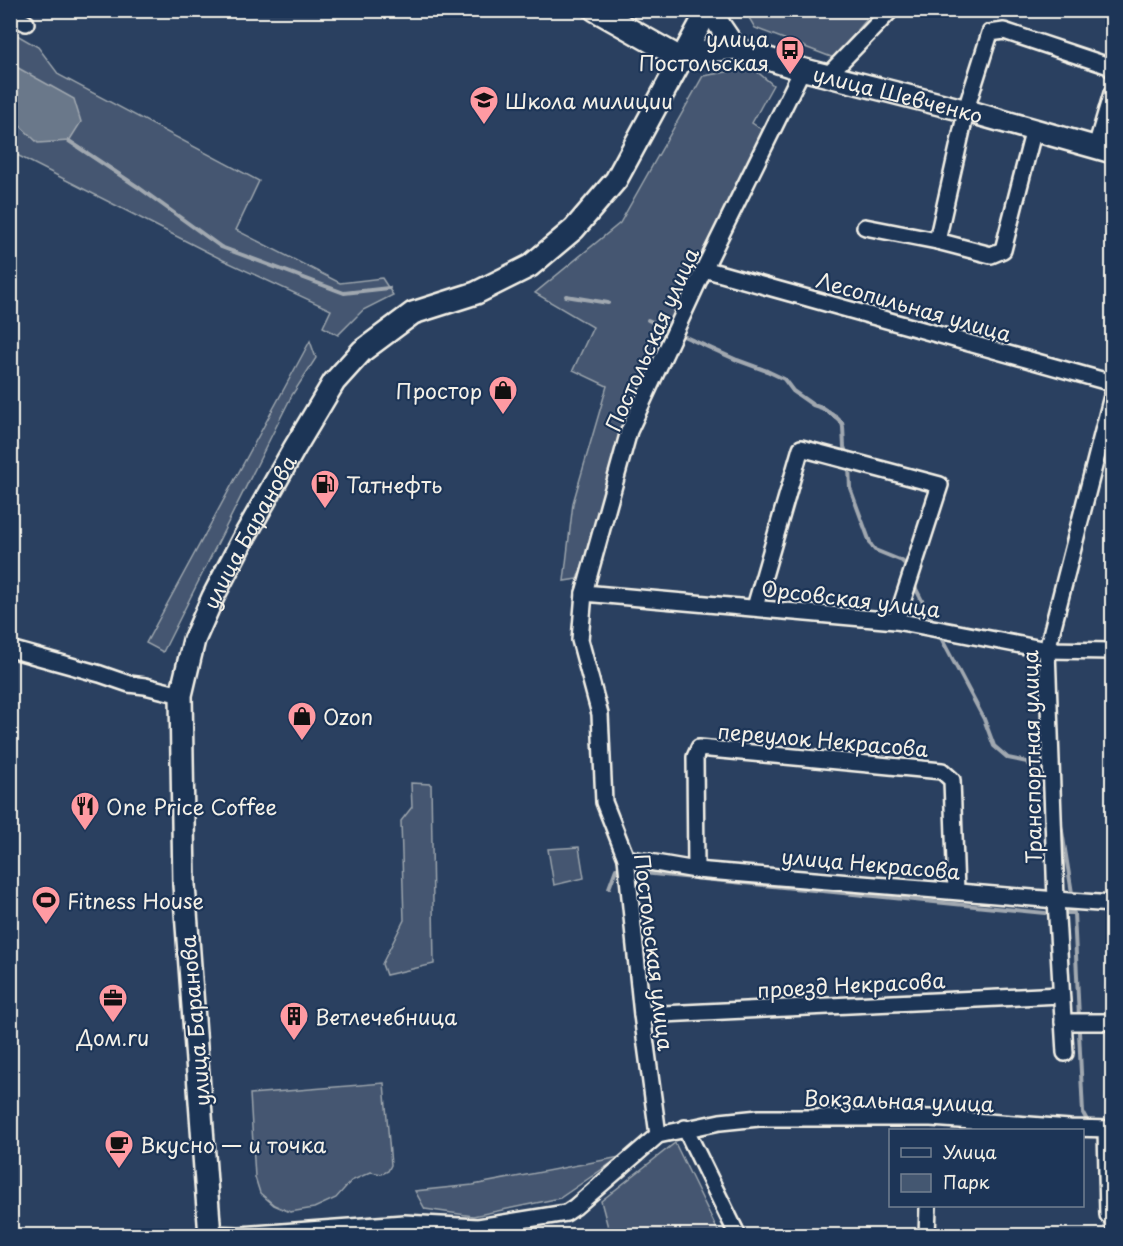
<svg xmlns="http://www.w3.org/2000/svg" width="1123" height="1246" font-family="'Playpen Sans',sans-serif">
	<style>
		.green { fill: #445771; stroke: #9ca4ac; stroke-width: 1.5 }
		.water { fill: #6a788a; stroke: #a1a8b0; stroke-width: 1.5 }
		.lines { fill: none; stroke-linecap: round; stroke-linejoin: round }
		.stream { stroke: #a1a8b0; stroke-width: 4 }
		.street-casing { stroke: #f4f1e8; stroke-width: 20 }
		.secondary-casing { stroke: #f4f1e8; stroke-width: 26 }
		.street { stroke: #1d3557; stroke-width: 15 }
		.secondary { stroke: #1d3557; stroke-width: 21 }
		.labels { text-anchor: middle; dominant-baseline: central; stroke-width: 4.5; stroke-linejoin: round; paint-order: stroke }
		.poi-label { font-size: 21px; fill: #f4f1e8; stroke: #1d3557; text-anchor: start }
		.street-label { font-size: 21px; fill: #f4f1e8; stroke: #1d3557 }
	</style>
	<rect width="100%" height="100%" fill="#2a4060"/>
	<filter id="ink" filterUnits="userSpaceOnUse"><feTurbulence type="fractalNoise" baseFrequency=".0167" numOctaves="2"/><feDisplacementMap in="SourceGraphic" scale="12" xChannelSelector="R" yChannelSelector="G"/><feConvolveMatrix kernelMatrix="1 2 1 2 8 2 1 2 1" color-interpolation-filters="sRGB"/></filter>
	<g filter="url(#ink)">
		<g class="green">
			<polygon points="745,11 874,11 834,58 755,28"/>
			<polygon points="10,31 38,47 59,75 259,181 236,230 340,283 382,278 393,295 363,310 338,335 323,327 331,310 223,260 11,152"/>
			<polygon points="738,70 755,70 773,85 752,123 767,133 660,362 577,579 564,581 573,503 607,386 573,370 593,327 535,293 620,223 703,76"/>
			<polygon points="310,341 316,358 292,395 163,652 146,643"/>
			<polygon points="411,783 431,784 434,964 386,975 382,964 404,920 401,821 412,807"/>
			<polygon points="579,847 584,878 554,885 548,849"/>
			<polygon points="384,1083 391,1165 388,1171 382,1174 371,1172 351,1181 336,1198 314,1208 290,1212 274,1205 260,1193 255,1177 250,1094"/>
			<polygon points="675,1143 720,1235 610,1235 601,1201"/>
			<polygon points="620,1157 560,1198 473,1216 425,1209 415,1191 473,1185"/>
		</g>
		<polygon class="water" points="11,64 74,99 81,122 69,141 38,143 11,117"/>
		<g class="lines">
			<g class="stream">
				<polyline points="69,141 138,187 221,247 344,293 389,288"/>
				<polyline points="566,296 608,303"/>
				<polyline points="648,320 670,330"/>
				<polyline points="681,335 737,360 767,371 784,379 793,391 813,405 822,408 837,418 842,423 843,427 844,447 847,455"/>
				<polyline points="849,466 850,488 871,545 875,550 902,561 909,568"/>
				<polyline points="914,583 915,587 934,624"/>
				<polyline points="939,634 984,719 994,746 1008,758 1027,762 1046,782"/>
				<polyline points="1060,819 1072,893"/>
				<polyline points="633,872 1045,913"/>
				<polyline points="609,888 616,869"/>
				<polyline points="1060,913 1074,913 1079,1018"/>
				<polyline points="1079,1032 1083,1113 1088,1122"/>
				<polyline points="1105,1219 1105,1226 1112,1233"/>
			</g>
			<g class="street-casing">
				<g id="street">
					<polyline points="10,14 26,23"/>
					<polyline points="827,76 891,10"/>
					<polyline points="1096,147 1112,93"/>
					<polyline points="865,227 937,241 991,255 1003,250 1034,129"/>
					<polyline points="937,241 968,103 990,33 1004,31 1109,66 1112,70"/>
					<polyline points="704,269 1112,383"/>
					<polyline points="584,593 896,621 1047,650 1112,651"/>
					<polyline points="755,607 801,448 940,485 896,621"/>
					<polyline points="10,649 100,674 129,684 145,686 181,695"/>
					<polyline points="626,858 696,870 1056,900 1112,904"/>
					<polyline points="696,870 695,757 699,748 942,771 952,780 956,891"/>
					<polyline points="642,1015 1061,995"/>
					<polyline points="1063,1022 1112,1022"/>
					<polyline points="1065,1053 1056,900 1047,650 1112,396"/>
					<polyline points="685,1128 738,1236"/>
					<polyline points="1106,1129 1108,1215"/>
					<polyline points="658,1135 642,1015 626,858 604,802 600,714 580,640 584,593 629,431 704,269 802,70"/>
					<polyline points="210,1234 240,1235 404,1223 478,1227 566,1213 575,1207 658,1135 720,1122 759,1118 931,1118 1070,1128 1112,1129"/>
					<polyline points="927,1236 928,1206"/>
				</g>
			</g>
			<g class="secondary-casing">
				<g id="secondary">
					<polyline points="595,10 682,59"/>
					<polyline points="712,10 720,26 735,48"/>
					<path id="s1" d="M682,59L707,51L735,48L793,67L967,111L1112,152"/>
					<path id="s2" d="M210,1236L184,885L181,695L194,640L213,597L242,541L294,449L334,382L362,351L413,313L476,293L530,266L574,229L616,180L708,10"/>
				</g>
			</g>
			<use href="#street" class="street"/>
			<use href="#secondary" class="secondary"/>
		</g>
	</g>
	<defs>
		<g id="bus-pin" transform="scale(1.5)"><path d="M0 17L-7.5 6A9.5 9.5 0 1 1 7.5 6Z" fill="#ff9aa2" stroke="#1d3557"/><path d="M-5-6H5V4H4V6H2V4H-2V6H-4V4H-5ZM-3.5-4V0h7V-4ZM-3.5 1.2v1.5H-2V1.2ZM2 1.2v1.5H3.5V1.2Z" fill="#111"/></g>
		<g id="university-pin" transform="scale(1.5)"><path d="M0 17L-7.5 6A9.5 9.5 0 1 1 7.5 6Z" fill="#ff9aa2" stroke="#1d3557"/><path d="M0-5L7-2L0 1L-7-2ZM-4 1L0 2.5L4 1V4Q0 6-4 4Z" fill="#111"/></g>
		<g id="shop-pin" transform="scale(1.5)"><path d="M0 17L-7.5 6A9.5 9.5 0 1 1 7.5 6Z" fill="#ff9aa2" stroke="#1d3557"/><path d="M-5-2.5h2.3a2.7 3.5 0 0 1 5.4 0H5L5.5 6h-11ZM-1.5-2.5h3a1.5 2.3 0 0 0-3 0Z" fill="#111"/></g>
		<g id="fuel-pin" transform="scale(1.5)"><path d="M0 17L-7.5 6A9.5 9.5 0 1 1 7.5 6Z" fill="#ff9aa2" stroke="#1d3557"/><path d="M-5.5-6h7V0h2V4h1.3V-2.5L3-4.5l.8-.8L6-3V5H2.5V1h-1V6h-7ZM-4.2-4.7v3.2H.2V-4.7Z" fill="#111"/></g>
		<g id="restaurant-pin" transform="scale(1.5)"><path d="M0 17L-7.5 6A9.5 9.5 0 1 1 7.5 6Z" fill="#ff9aa2" stroke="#1d3557"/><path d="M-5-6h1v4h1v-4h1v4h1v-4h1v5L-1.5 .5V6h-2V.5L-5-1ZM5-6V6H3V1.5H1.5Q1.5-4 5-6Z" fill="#111"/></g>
		<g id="stadium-pin" transform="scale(1.5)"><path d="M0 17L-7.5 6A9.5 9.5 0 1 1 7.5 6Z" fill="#ff9aa2" stroke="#1d3557"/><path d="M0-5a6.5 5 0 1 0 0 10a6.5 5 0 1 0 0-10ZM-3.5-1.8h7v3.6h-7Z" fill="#111"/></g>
		<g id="office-pin" transform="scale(1.5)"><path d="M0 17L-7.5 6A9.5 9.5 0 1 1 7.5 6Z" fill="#ff9aa2" stroke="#1d3557"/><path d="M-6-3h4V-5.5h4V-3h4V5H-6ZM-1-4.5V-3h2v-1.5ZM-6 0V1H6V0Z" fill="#111"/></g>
		<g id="building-pin" transform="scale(1.5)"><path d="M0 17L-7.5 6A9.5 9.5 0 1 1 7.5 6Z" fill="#ff9aa2" stroke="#1d3557"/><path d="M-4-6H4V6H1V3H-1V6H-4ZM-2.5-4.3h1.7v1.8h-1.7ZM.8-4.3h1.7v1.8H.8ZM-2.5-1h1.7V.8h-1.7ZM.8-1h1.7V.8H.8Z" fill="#111"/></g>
		<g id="cafe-pin" transform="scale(1.5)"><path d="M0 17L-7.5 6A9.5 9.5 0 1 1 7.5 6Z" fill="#ff9aa2" stroke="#1d3557"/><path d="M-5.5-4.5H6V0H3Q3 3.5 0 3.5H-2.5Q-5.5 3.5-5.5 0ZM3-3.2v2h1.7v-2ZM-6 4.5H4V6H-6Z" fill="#111"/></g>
	</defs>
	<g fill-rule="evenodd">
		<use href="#bus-pin" x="790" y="50"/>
		<use href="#university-pin" x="484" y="100"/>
		<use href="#shop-pin" x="503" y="390"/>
		<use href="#fuel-pin" x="325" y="484"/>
		<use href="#shop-pin" x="302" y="716"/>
		<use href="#restaurant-pin" x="85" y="806"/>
		<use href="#stadium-pin" x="46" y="900"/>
		<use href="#office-pin" x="113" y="998"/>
		<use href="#building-pin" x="294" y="1016"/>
		<use href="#cafe-pin" x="119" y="1144"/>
	</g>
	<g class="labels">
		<g class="poi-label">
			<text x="769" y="38" text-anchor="end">улица<tspan x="769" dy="24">Постольская</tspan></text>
			<text x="505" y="100">Школа милиции</text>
			<text x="482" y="390" text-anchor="end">Простор</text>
			<text x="346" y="484">Татнефть</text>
			<text x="323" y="716">Ozon</text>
			<text x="106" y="806">One Price Coffee</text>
			<text x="67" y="900">Fitness House</text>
			<text x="315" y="1016">Ветлечебница</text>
			<text x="113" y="1037" text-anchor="middle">Дом.ru</text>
			<text x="140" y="1144">Вкусно — и точка</text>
		</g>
		<g class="street-label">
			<text stroke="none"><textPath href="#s1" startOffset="224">улица Шевченко</textPath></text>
			<text transform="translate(914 306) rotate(16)">Лесопильная улица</text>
			<text transform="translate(651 339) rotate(-66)">Постольская улица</text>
			<text stroke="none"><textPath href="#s2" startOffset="720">улица Баранова</textPath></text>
			<text transform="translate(851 598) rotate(7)">Орсовская улица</text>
			<text transform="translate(823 739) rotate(5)">переулок Некрасова</text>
			<text transform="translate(1031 757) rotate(-91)">Транспортная улица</text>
			<text transform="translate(871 863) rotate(5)">улица Некрасова</text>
			<text transform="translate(655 952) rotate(83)">Постольская улица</text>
			<text transform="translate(851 984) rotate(-3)">проезд Некрасова</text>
			<text transform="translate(194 1021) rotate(-95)">улица Баранова</text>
			<text transform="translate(899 1100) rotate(2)">Вокзальная улица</text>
		</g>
	</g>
	<rect width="1123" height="1246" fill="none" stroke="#1d3557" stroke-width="36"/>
	<rect x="18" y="18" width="1087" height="1210" fill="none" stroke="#f4f1e8" stroke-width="2" filter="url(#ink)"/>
	<rect x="889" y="1129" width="195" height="78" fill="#1d3557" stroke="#738091" stroke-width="1.5"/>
	<rect x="901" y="1148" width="30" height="9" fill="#1d3557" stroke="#738091" stroke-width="1.5"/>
	<text x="943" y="1159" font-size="18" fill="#f4f1e8">Улица</text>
	<rect x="901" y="1174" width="30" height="18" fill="#445771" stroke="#738091" stroke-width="1.5"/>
	<text x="943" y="1189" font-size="18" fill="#f4f1e8">Парк</text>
</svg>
